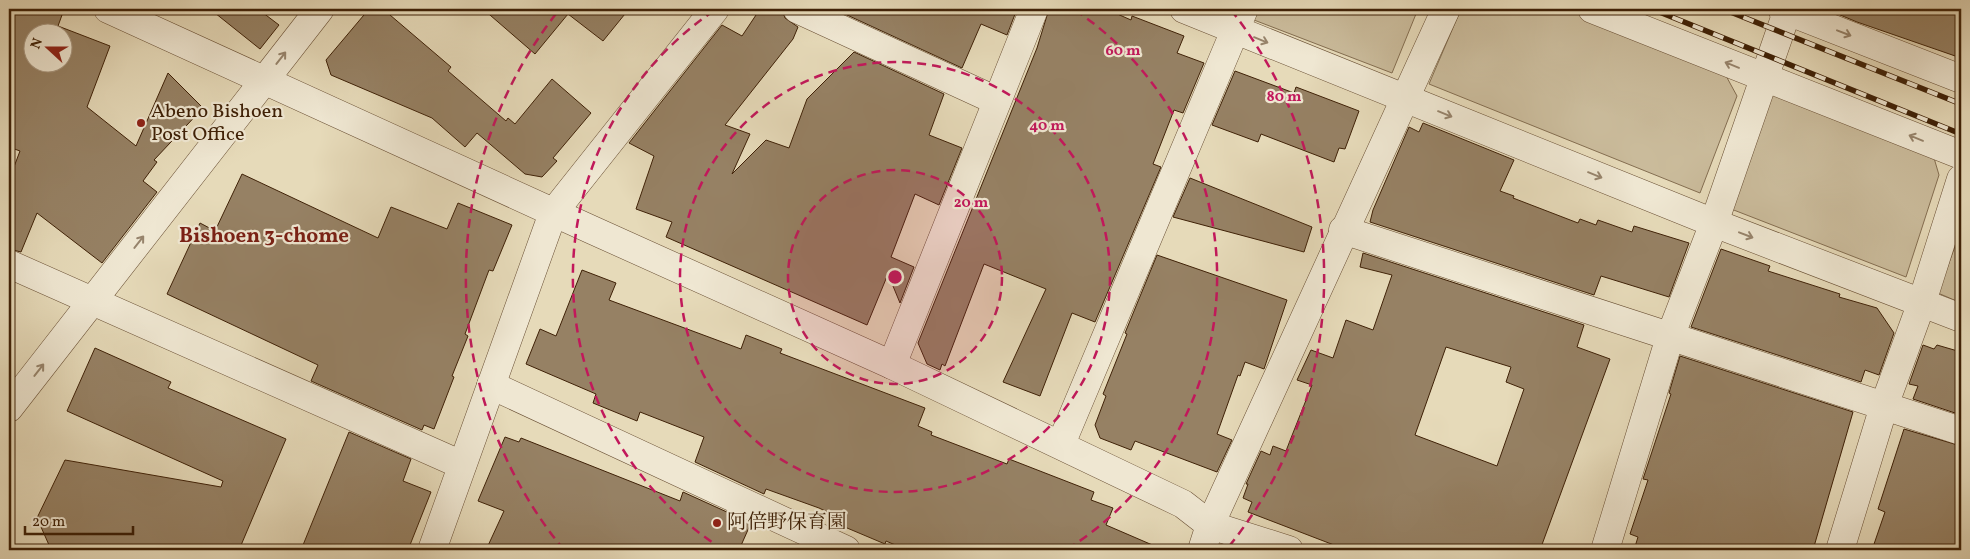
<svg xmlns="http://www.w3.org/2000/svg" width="1970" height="559" font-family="Vollkorn,'Noto Serif JP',serif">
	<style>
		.green { fill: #cabb9b; stroke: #846e51 }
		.building { fill: #968164; stroke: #3f2107; fill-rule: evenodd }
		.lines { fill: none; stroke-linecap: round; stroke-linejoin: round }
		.minor-casing { stroke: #694f34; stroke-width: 29 }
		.minor { stroke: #efe7d2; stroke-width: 28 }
		.rail-casing { stroke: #3f2107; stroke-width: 5.5 }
		.rail { stroke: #efe7d2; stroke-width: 4; stroke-dasharray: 11; stroke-linecap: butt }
		.oneway { stroke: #97846c }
		.ring { fill: none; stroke: #c2185b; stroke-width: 2.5; stroke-dasharray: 9 6 }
		.poi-dot { fill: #8f2418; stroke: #efe7d2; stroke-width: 2 }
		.labels { text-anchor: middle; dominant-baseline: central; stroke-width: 4.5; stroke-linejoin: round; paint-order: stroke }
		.poi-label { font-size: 20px; fill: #3f2107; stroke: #efe7d2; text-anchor: start }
		.neighbourhood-label { font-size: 21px; font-weight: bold; fill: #7a1f14; stroke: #efe7d2 }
		.centre { fill: #c2185b; stroke: #efe7d2; stroke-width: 2.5 }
		.ring-label { font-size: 15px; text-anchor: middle; font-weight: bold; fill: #c2185b; stroke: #efe7d2; stroke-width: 4.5; stroke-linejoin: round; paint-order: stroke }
	</style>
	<rect width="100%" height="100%" fill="#e6dab9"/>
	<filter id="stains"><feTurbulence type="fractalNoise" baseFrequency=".004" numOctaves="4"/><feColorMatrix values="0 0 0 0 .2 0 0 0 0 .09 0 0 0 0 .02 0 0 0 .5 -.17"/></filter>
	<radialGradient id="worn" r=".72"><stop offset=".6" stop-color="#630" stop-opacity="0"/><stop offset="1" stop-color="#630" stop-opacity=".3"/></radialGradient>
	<g class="green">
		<polygon points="1259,9 1418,9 1392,73 1254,20"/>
		<polygon points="1461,9 1571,9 1725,74 1737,96 1700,193 1429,84"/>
		<polygon points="1766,87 1934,158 1939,175 1906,277 1726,207"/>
		<polygon points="1961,230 1961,303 1938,293"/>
	</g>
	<g class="building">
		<path d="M9,9H45L62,15L58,26L110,46L87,107L136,146L168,73L203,108L154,160L157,162L143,181L157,192L102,263L37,213L21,252L9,249V180L20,151L9,147ZM32,32H62V62H32Z"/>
		<polygon points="210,9 258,9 279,25 260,49"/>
		<polygon points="369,9 383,9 451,67 448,71 506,121 508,118 515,124 552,79 591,113 553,158 557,161 542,177 525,174 477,133 465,147 432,118 331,75 326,60"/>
		<polygon points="483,9 629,9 603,41 568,14 535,54"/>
		<polygon points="760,9 782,9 785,18 798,27 793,39 725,125 750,134 732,174 766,140 789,148 807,99 854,52 944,94 929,135 962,148 939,205 915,194 891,257 914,267 900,303 888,274 867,325 666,237 672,222 636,209 654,156 629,143 722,25 742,36"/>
		<polygon points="834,9 1017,9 1007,35 981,24 962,68"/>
		<polygon points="1049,9 1106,9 1131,20 1132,16 1184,36 1177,53 1204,63 1183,113 1174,110 1153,164 1161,167 1095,322 1072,313 1040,396 1003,382 1046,289 984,264 945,366 942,364 940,370 927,364 918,343 1037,48"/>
		<polygon points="1834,9 1961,9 1961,58 1857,22 1833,12"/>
		<polygon points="1235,71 1294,93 1296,87 1359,111 1345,149 1339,148 1334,162 1261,134 1258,142 1212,125"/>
		<polygon points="1423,123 1514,160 1500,191 1514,196 1513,198 1578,223 1580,219 1596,225 1598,220 1632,232 1634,226 1689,243 1669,297 1601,276 1594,295 1370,222 1373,210 1409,127 1419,132"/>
		<polygon points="242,174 378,238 391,207 447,229 458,203 512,225 493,271 489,270 465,334 468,336 452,376 454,377 434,429 424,425 422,430 311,381 318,365 167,294 200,223 215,231"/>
		<polygon points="1190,178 1312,227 1304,252 1173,217"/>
		<polygon points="1721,249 1770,266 1768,271 1840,294 1839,297 1877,308 1894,333 1879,375 1865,370 1861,382 1691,327"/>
		<path d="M1363,253L1584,325L1577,347L1610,359L1540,550H1347L1248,512L1252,502L1243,498L1248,484H1246L1261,451L1270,455L1273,446L1286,451L1291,438L1312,385L1297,380L1311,350L1333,358L1346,320L1373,330L1392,275L1360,267ZM1446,347L1511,367L1506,382L1524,389L1497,466L1415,435Z"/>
		<polygon points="1157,255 1287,300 1264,369 1245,362 1240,376 1238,375 1217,434 1232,440 1217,472 1135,441 1131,450 1100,438 1095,425 1106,396 1103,394 1127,334 1125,333"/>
		<polygon points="582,270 616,283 609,300 741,349 746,335 782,349 780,353 925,408 918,426 932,432 931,435 1007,464 1009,459 1094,492 1091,500 1113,508 1106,525 1164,550 907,550 886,541 885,544 840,525 842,519 819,508 766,489 764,494 695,462 704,437 640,412 637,421 593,403 596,394 526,364 540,329 556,336"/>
		<polygon points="1923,345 1934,349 1937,345 1961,352 1961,415 1913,399 1918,386 1909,384"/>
		<polygon points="95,348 171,382 168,388 286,439 239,550 59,550 49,545 37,518 65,460 221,487 223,481 67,411"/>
		<polygon points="1680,356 1853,412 1813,550 1634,550 1638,537 1630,534 1648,480 1643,479 1671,394 1669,393"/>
		<polygon points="1904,429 1961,446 1961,550 1872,550 1885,512 1878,509"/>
		<polygon points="349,432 411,459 403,481 431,492 408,550 301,550"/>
		<polygon points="505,437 519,442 521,438 680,501 683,492 751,523 739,550 486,550 504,511 478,501"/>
	</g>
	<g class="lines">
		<g class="minor-casing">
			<g id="minor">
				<polyline points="108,9 590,229 892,365 1183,504 1210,525 1289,550"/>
				<polyline points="797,9 997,101"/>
				<polyline points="1184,9 1714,223 1961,318"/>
				<polyline points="1592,9 1961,155"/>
				<polyline points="1782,9 1961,79"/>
				<polyline points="1343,230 1961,431"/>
				<polyline points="9,264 462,465"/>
				<polyline points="892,365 1034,9"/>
				<polyline points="491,385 846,550"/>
				<polyline points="9,408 320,9"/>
				<polyline points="1061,444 1244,9"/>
				<polyline points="432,550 553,213 715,9"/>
				<polyline points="1202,550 1210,525 1446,9"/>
				<polyline points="1605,550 1670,337 1714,223 1788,9"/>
				<polyline points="1840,550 1884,406 1922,302 1961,179"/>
			</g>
		</g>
		<use href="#minor" class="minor"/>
		<g class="rail-casing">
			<g id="rail">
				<polyline points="1652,9 1961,134"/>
				<polyline points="1723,9 1961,104"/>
			</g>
		</g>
		<use href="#rail" class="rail"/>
	</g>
	<defs><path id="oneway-shaft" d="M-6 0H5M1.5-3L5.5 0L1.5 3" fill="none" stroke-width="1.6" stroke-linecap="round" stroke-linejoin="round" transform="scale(1.25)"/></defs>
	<g class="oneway">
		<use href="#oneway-shaft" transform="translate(1844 33) rotate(21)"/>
		<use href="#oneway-shaft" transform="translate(1261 40) rotate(22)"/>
		<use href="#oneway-shaft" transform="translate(281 58) rotate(-52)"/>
		<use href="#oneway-shaft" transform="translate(1732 65) rotate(-158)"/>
		<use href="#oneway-shaft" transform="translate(1445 114) rotate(22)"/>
		<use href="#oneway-shaft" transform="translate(1916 138) rotate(-158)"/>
		<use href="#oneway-shaft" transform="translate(1595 175) rotate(22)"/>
		<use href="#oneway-shaft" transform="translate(1746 235) rotate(21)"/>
		<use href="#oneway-shaft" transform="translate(139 242) rotate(-52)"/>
		<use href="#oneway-shaft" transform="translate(39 370) rotate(-52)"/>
	</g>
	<circle cx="895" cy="277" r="107" fill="#c2185b" fill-opacity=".12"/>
	<g class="ring">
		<circle cx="895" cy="277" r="107"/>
		<circle cx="895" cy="277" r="215"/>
		<path d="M724 550A322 322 0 0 1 715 10M1075 10A322 322 0 0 1 1066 550"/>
		<path d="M564 550A429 429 0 0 1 559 10M1231 10A429 429 0 0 1 1226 550"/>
	</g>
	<g class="poi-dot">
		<circle cx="141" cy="123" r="5"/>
		<circle cx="717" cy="523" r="5"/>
	</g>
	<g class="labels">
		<g class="poi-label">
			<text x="151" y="112">Abeno Bishoen<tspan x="151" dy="23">Post Office</tspan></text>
			<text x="727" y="523">阿倍野保育園</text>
		</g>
		<g class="neighbourhood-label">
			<text x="264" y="236">Bishoen 3-chome</text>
		</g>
	</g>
	<circle cx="895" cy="277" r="8" class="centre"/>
	<g class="ring-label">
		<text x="1123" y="55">60 m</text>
		<text x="1284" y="101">80 m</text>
		<text x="1047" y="130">40 m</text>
		<text x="971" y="207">20 m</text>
	</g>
	<rect width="1970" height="559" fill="none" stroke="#e6dab9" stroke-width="30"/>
	<rect x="10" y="10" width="1950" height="539" fill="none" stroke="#3f2107" stroke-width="2.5"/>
	<rect x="15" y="15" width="1940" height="529" fill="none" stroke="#3f2107"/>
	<g transform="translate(48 48) rotate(291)"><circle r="24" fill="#efe7d2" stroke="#a99881"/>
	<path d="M0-4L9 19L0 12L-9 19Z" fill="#8f2418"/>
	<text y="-8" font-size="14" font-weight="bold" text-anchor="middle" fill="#3f2107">N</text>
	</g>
	<path d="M25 526v8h108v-8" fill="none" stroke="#3f2107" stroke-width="2.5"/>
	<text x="32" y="526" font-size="15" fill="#3f2107" stroke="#efe7d2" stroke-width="4" paint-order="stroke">20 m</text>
	<rect width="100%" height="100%" filter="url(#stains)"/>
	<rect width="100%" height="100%" fill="url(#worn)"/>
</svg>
